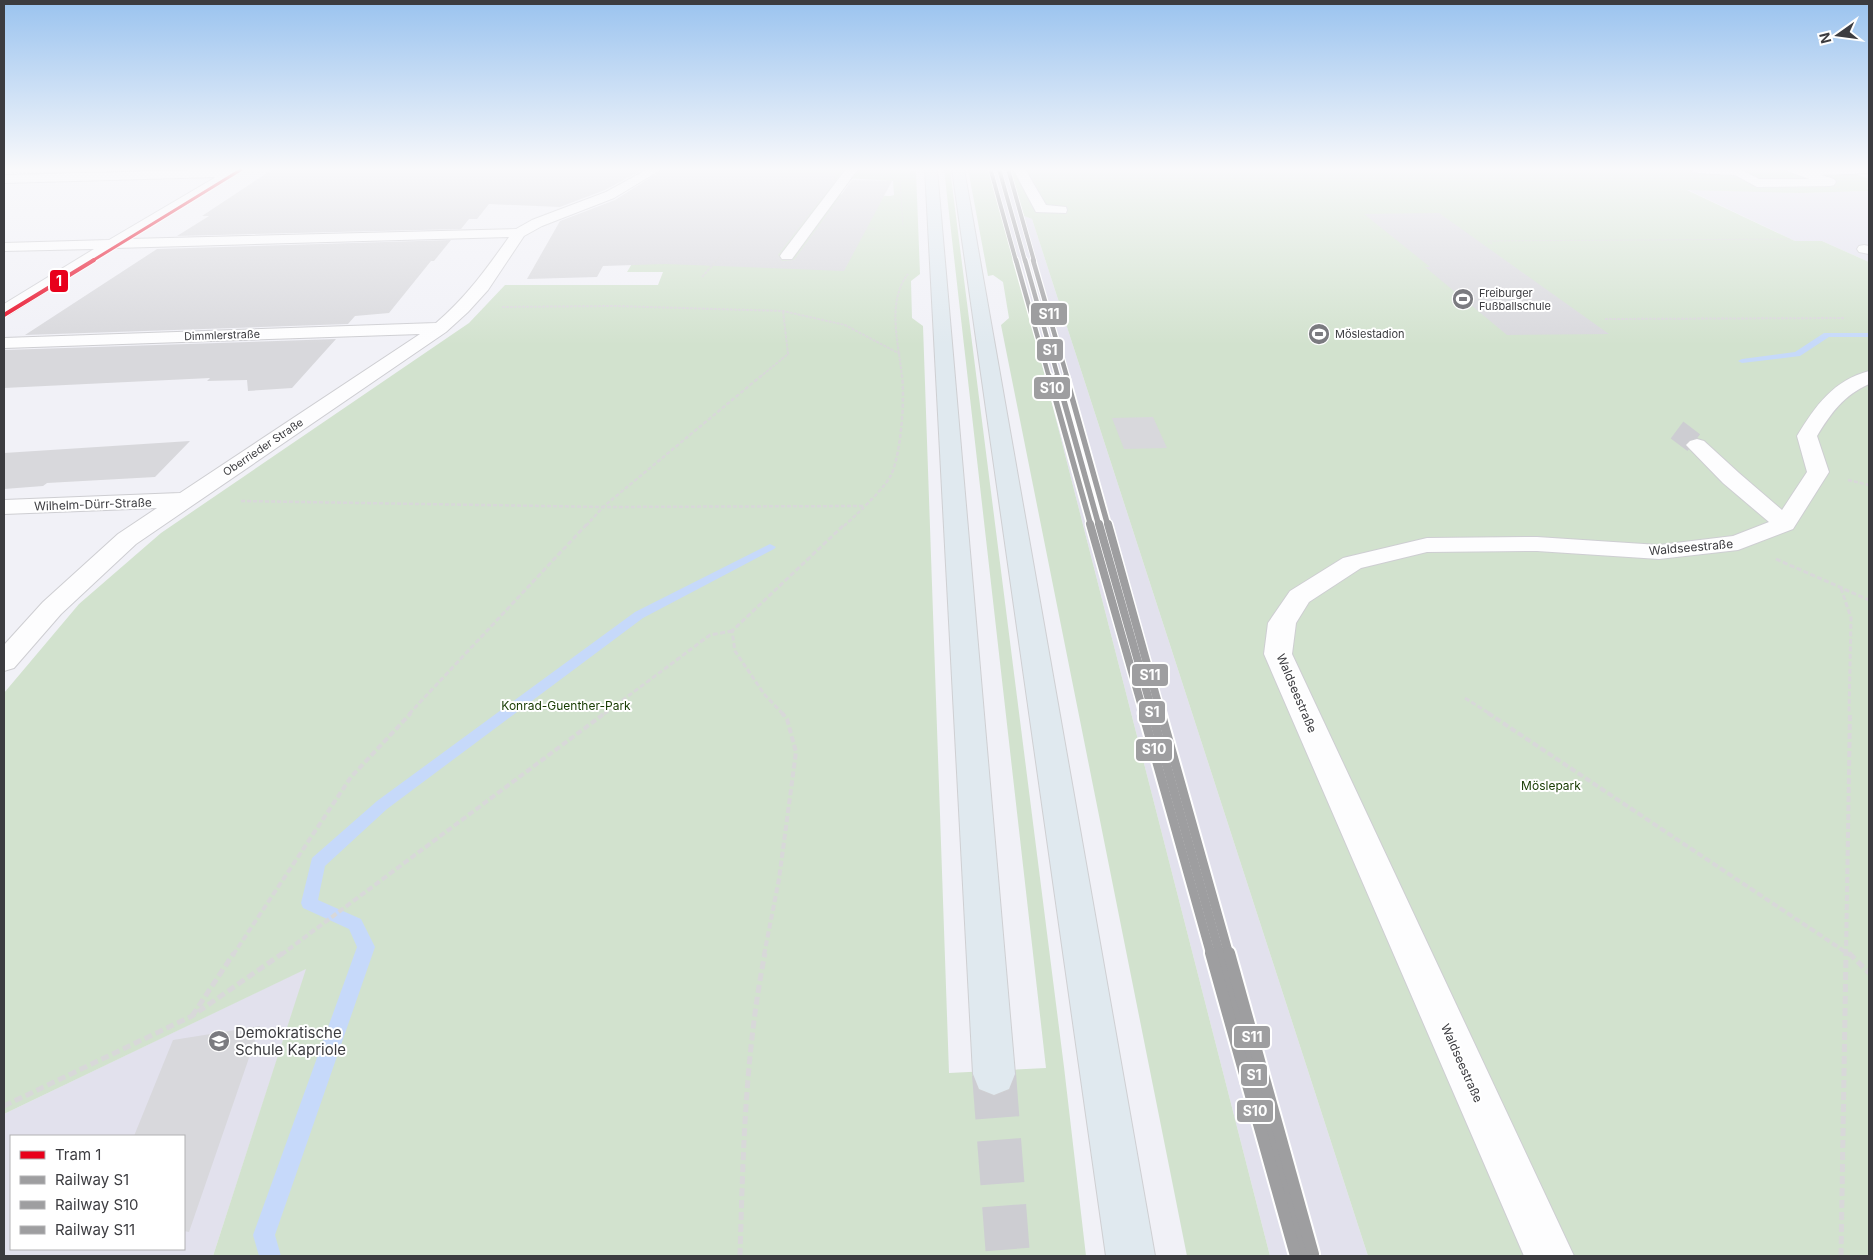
<svg xmlns="http://www.w3.org/2000/svg" width="1873" height="1260" font-family="Inter,sans-serif">
	<style>
		.built { fill: #e2e1ed; fill-rule: evenodd }
		.green { fill: #d2e2ce }
		.lines { fill: none; stroke-linecap: round; stroke-linejoin: round }
		.stream { fill: #c6d9fa; fill-rule: evenodd }
		.building { fill: #d8d8dc }
		.minor-tunnel { stroke: #cdcdd2; stroke-width: 21; stroke-dasharray: 21 11; stroke-linecap: butt }
		.highway-tunnel { stroke: #cdcdd2; stroke-width: 44; stroke-dasharray: 44 22; stroke-linecap: butt }
		.minor-casing { stroke: #ceced2; stroke-width: 2 }
		.highway-casing { stroke: #cfcfd2; stroke-width: 2 }
		.path-far5 { stroke: #d8d8d9; stroke-width: 1; stroke-dasharray: 2.5 1; stroke-linecap: butt }
		.path-far4 { stroke: #d8d8d9; stroke-width: 2; stroke-dasharray: 3 1; stroke-linecap: butt }
		.path-far3 { stroke: #d8d8d9; stroke-width: 2.5; stroke-dasharray: 4 2; stroke-linecap: butt }
		.path-far2 { stroke: #d8d8d9; stroke-width: 3; stroke-dasharray: 5 2.5; stroke-linecap: butt }
		.path-far1 { stroke: #d8d8d9; stroke-width: 4; stroke-dasharray: 6 3; stroke-linecap: butt }
		.path { stroke: #d8d8d9; stroke-width: 5; stroke-dasharray: 8 4; stroke-linecap: butt }
		.minor { fill: #fdfdfe; fill-rule: evenodd }
		.highway { fill: #e0e9ef; fill-rule: evenodd }
		.rail-1-far5-casing { stroke: #fff; stroke-width: 5.5 }
		.rail-1-far4-casing { stroke: #fff; stroke-width: 7 }
		.rail-1-far3-casing { stroke: #fff; stroke-width: 9 }
		.rail-1-far2-casing { stroke: #fff; stroke-width: 11 }
		.rail-1-far1-casing { stroke: #fff; stroke-width: 13 }
		.rail-1-casing { stroke: #fff; stroke-width: 16 }
		.rail-2-far5-casing { stroke: #fff; stroke-width: 5.5 }
		.rail-2-far4-casing { stroke: #fff; stroke-width: 7 }
		.rail-2-far3-casing { stroke: #fff; stroke-width: 9 }
		.rail-2-far2-casing { stroke: #fff; stroke-width: 11 }
		.rail-2-far1-casing { stroke: #fff; stroke-width: 13 }
		.rail-2-casing { stroke: #fff; stroke-width: 16 }
		.rail-3-far5-casing { stroke: #fff; stroke-width: 5.5 }
		.rail-3-far4-casing { stroke: #fff; stroke-width: 7 }
		.rail-3-far3-casing { stroke: #fff; stroke-width: 9 }
		.rail-3-far2-casing { stroke: #fff; stroke-width: 11 }
		.rail-3-far1-casing { stroke: #fff; stroke-width: 13 }
		.rail-3-casing { stroke: #fff; stroke-width: 16 }
		.rail-1-far5 { stroke: #9e9ea0; stroke-width: 4 }
		.rail-1-far4 { stroke: #9e9ea0; stroke-width: 4.5 }
		.rail-1-far3 { stroke: #9e9ea0; stroke-width: 5.5 }
		.rail-1-far2 { stroke: #9e9ea0; stroke-width: 8 }
		.rail-1-far1 { stroke: #9e9ea0; stroke-width: 9 }
		.rail-1 { stroke: #9e9ea0; stroke-width: 12 }
		.rail-2-far5 { stroke: #9e9ea0; stroke-width: 4 }
		.rail-2-far4 { stroke: #9e9ea0; stroke-width: 4.5 }
		.rail-2-far3 { stroke: #9e9ea0; stroke-width: 5.5 }
		.rail-2-far2 { stroke: #9e9ea0; stroke-width: 8 }
		.rail-2-far1 { stroke: #9e9ea0; stroke-width: 9 }
		.rail-2 { stroke: #9e9ea0; stroke-width: 12 }
		.rail-3-far5 { stroke: #9e9ea0; stroke-width: 4 }
		.rail-3-far4 { stroke: #9e9ea0; stroke-width: 4.5 }
		.rail-3-far3 { stroke: #9e9ea0; stroke-width: 5.5 }
		.rail-3-far2 { stroke: #9e9ea0; stroke-width: 8 }
		.rail-3-far1 { stroke: #9e9ea0; stroke-width: 9 }
		.rail-3 { stroke: #9e9ea0; stroke-width: 12 }
		.tram-1-far1-casing { stroke: #fff; stroke-width: 5 }
		.tram-1-casing { stroke: #fff; stroke-width: 6 }
		.tram-1-far1 { stroke: #e8001b; stroke-width: 3 }
		.tram-1 { stroke: #e8001b; stroke-width: 4 }
		.labels { text-anchor: middle; dominant-baseline: central; stroke-width: 4; stroke-linejoin: round; paint-order: stroke }
		.far-poi-label { font-size: 11px; fill: #3c3c40; stroke: #fff; text-anchor: start }
		.far-street-label { font-size: 11px; fill: #3c3c40; stroke: #fff }
		.street-label { font-size: 12px; fill: #3c3c40; stroke: #fff }
		.park-label { font-size: 12px; fill: #163a00; stroke: #fff }
		.near-poi-label { font-size: 15px; fill: #3c3c40; stroke: #fff; text-anchor: start }
		.line-badge { stroke: #fff; stroke-width: 2 }
		.badge-label { font-size: 14px; text-anchor: middle; font-weight: bold; fill: #fff }
	</style>
	<rect width="100%" height="100%" fill="#f1f1f7"/>
	<g class="built">
		<polygon points="992,169 1010,169 1024,216 1032,219 1368,1256 1270,1256"/>
		<polygon points="1686,189 1800,193 1869,191 1869,262 1822,241 1795,241"/>
		<path d="M307,968L213,1256H4V1114ZM11,1136H184V1249H11Z"/>
	</g>
	<g class="green">
		<polygon points="752,169 844,169 827,194 890,196 894,195 893,181 847,178 855,169 916,171 920,274 911,281 912,318 923,326 949,1073 1046,1068 944,169 950,169 1064,1067 1086,1256 213,1256 306,969 4,1114 4,693 79,604 161,533 469,323 505,285 658,285 663,272 627,272 633,262 726,214"/>
		<polygon points="968,169 992,169 1270,1256 1187,1256 1001,325 1009,318 1003,282 993,275 988,276"/>
		<polygon points="1010,169 1869,169 1869,174 1856,174 1869,179 1869,187 1867,188 1869,191 1800,193 1687,190 1795,241 1822,241 1869,262 1869,1256 1368,1256 1032,219 1024,216"/>
	</g>
	<g class="lines">
		<g class="stream">
			<polygon points="1824,333 1869,333 1869,337 1829,337 1800,356 1742,363 1738,361 1742,359 1795,352"/>
			<polygon points="770,544 776,547 774,549 643,618 387,809 325,866 318,900 361,919 375,947 275,1235 281,1256 259,1256 253,1235 357,947 349,929 303,908 301,903 312,858 377,801 635,612"/>
		</g>
	</g>
	<g class="building">
		<polygon points="273,169 644,169 605,190 560,207 489,204 477,219 469,219 461,229 177,236 209,216 202,216"/>
		<polygon points="664,169 724,169 837,174 834,179 836,180 778,255 782,261 794,260 852,180 892,181 844,271 665,264 603,266 597,277 527,279 560,221 615,200"/>
		<polygon points="1439,213 1609,334 1507,335 1425,267 1430,267 1364,214"/>
		<polygon points="451,240 434,261 431,261 389,313 355,316 348,324 25,335 157,249"/>
		<polygon points="336,339 292,388 248,391 247,380 207,381 210,378 4,388 4,350"/>
		<polygon points="1153,417 1167,448 1124,449 1112,418"/>
		<polygon points="190,441 155,477 47,483 43,486 4,489 4,453"/>
		<polygon points="260,1026 189,1232 184,1231 184,1136 134,1136 173,1040"/>
	</g>
	<g class="lines">
		<polyline class="minor-tunnel" points="1677,430 1697,445"/>
		<polyline class="highway-tunnel" points="994,1074 1008,1256"/>
		<g class="minor-casing">
			<g id="minor">
				<path d="M244,169L129,239L516,229L532,220L606,192L648,169H662L614,198L542,226L524,236L488,290L468,312L446,332L136,544L61,614L14,668L4,671V645L43,602L118,534L157,508L4,514V500L180,493L420,334L4,348V338L436,323C467,296 485,271 509,237L115,248L10,314L4,316V304L94,249L4,251V243L109,240L216,177L4,183V175Z"/>
				<polygon points="846,169 858,169 792,259 782,259 780,256 782,253"/>
				<polygon points="1013,169 1025,169 1046,205 1066,207 1067,210 1066,213 1036,212"/>
				<polygon points="1692,169 1740,169 1759,179 1809,179 1788,171 1786,169 1869,169 1869,173 1821,175 1834,179 1836,182 1834,185 1830,186 1757,187 1735,175 1697,173 1693,172"/>
				<polygon points="1864,245 1869,246 1869,254 1859,252 1857,249 1859,246"/>
				<path d="M1869,371V384C1844,395 1831,413 1817,436L1829,472L1793,529L1738,550L1659,559L1537,551L1427,552L1361,568L1309,602L1296,623L1292,654L1574,1256H1524L1264,654L1268,623L1290,591L1343,558L1427,538L1537,537L1659,545L1733,536L1769,522L1723,483L1686,445L1690,441L1697,439L1704,441L1739,473L1782,510L1807,472L1797,436C1815,406 1834,380 1869,371Z"/>
			</g>
		</g>
		<g class="highway-casing">
			<g id="highway">
				<polygon points="925,169 937,169 1015,1074 1009,1089 994,1095 979,1089 973,1074"/>
				<polygon points="952,169 964,169 1155,1256 1106,1256"/>
			</g>
		</g>
		<g class="path-far5">
			<polyline points="877,173 896,178 900,181 903,227"/>
			<polyline points="841,229 876,229"/>
			<polyline points="1492,244 1488,241 1790,239"/>
			<polyline points="716,261 793,169"/>
		</g>
		<g class="path-far4">
			<polyline points="702,277 717,260"/>
			<polyline points="502,307 615,306 783,311 845,325 900,354"/>
			<polyline points="1605,319 1844,318"/>
			<polyline points="760,377 788,354 783,311"/>
			<path d="M902,377C899,345 886,302 908,274"/>
		</g>
		<g class="path-far3">
			<polyline points="1848,480 1869,485"/>
			<polyline points="241,501 603,507 864,506"/>
			<polyline points="586,526 603,507 761,376"/>
			<path d="M844,526C856,515 885,488 891,475C901,454 905,399 902,376"/>
		</g>
		<g class="path-far2">
			<polyline points="1776,559 1869,600"/>
			<polyline points="1841,588 1851,618 1849,714"/>
			<polyline points="1465,698 1490,714"/>
			<polyline points="409,714 587,524"/>
			<polyline points="604,714 710,635 732,631"/>
			<polyline points="783,714 764,694 735,651 732,631 845,524"/>
		</g>
		<g class="path-far1">
			<polyline points="1488,713 1850,955"/>
			<polyline points="233,955 351,777 411,713"/>
			<polyline points="281,955 605,713"/>
			<polyline points="764,955 779,879 796,752 787,719 782,713"/>
			<polyline points="1846,955 1850,713"/>
		</g>
		<g class="path">
			<polyline points="1849,953 1869,973"/>
			<polyline points="192,1016 234,953"/>
			<polyline points="4,1106 192,1016 283,953"/>
			<path d="M740,1256C743,1155 745,1053 765,953"/>
			<polyline points="1841,1256 1846,953"/>
		</g>
		<use href="#minor" class="minor"/>
		<use href="#highway" class="highway"/>
		<g class="rail-1-far5-casing">
			<polyline id="rail-1-far5" points="999,169 1025,261"/>
		</g>
		<g class="rail-1-far4-casing">
			<polyline id="rail-1-far4" points="1025,260 1058,377"/>
		</g>
		<g class="rail-1-far3-casing">
			<polyline id="rail-1-far3" points="1057,376 1099,526"/>
		</g>
		<g class="rail-1-far2-casing">
			<polyline id="rail-1-far2" points="1099,524 1153,714"/>
		</g>
		<g class="rail-1-far1-casing">
			<polyline id="rail-1-far1" points="1152,713 1220,955"/>
		</g>
		<g class="rail-1-casing">
			<polyline id="rail-1" points="1220,953 1305,1256"/>
		</g>
		<g class="rail-2-far5-casing">
			<polyline id="rail-2-far5" points="991,171 1016,261"/>
		</g>
		<g class="rail-2-far4-casing">
			<polyline id="rail-2-far4" points="1016,260 1049,377"/>
		</g>
		<g class="rail-2-far3-casing">
			<polyline id="rail-2-far3" points="1049,376 1091,526"/>
		</g>
		<g class="rail-2-far2-casing">
			<polyline id="rail-2-far2" points="1090,524 1144,714"/>
		</g>
		<g class="rail-2-far1-casing">
			<polyline id="rail-2-far1" points="1143,713 1211,955"/>
		</g>
		<g class="rail-2-casing">
			<polyline id="rail-2" points="1211,953 1296,1256"/>
		</g>
		<g class="rail-3-far5-casing">
			<polyline id="rail-3-far5" points="1008,169 1034,261"/>
		</g>
		<g class="rail-3-far4-casing">
			<polyline id="rail-3-far4" points="1033,260 1067,377"/>
		</g>
		<g class="rail-3-far3-casing">
			<polyline id="rail-3-far3" points="1066,376 1108,526"/>
		</g>
		<g class="rail-3-far2-casing">
			<polyline id="rail-3-far2" points="1108,524 1161,714"/>
		</g>
		<g class="rail-3-far1-casing">
			<polyline id="rail-3-far1" points="1161,713 1229,955"/>
		</g>
		<g class="rail-3-casing">
			<polyline id="rail-3" points="1229,953 1313,1254"/>
		</g>
		<use href="#rail-1-far5" class="rail-1-far5"/>
		<use href="#rail-1-far4" class="rail-1-far4"/>
		<use href="#rail-1-far3" class="rail-1-far3"/>
		<use href="#rail-1-far2" class="rail-1-far2"/>
		<use href="#rail-1-far1" class="rail-1-far1"/>
		<use href="#rail-1" class="rail-1"/>
		<use href="#rail-2-far5" class="rail-2-far5"/>
		<use href="#rail-2-far4" class="rail-2-far4"/>
		<use href="#rail-2-far3" class="rail-2-far3"/>
		<use href="#rail-2-far2" class="rail-2-far2"/>
		<use href="#rail-2-far1" class="rail-2-far1"/>
		<use href="#rail-2" class="rail-2"/>
		<use href="#rail-3-far5" class="rail-3-far5"/>
		<use href="#rail-3-far4" class="rail-3-far4"/>
		<use href="#rail-3-far3" class="rail-3-far3"/>
		<use href="#rail-3-far2" class="rail-3-far2"/>
		<use href="#rail-3-far1" class="rail-3-far1"/>
		<use href="#rail-3" class="rail-3"/>
		<g class="tram-1-far1-casing">
			<polyline id="tram-1-far1" points="92,261 242,169"/>
		</g>
		<g class="tram-1-casing">
			<polyline id="tram-1" points="4,315 94,260"/>
		</g>
		<use href="#tram-1-far1" class="tram-1-far1"/>
		<use href="#tram-1" class="tram-1"/>
	</g>
	<linearGradient id="sky" x2="0" y2="1"><stop stop-color="#9ac3ef"/><stop offset="0.49" stop-color="#f9f9fb"/><stop offset="1" stop-color="#f9f9fb" stop-opacity="0"/></linearGradient>
	<rect width="1873" height="345" fill="url(#sky)"/>
	<defs>
		<g id="stadium-disc" transform="scale(1.125)"><circle r="9.5" fill="#7b7b80" stroke="#fff"/><path d="M0-5a6.5 5 0 1 0 0 10a6.5 5 0 1 0 0-10ZM-3.5-1.8h7v3.6h-7Z" fill="#fff"/></g>
		<g id="school-disc" transform="scale(1.125)"><circle r="9.5" fill="#7b7b80" stroke="#fff"/><path d="M0-5L7-2L0 1L-7-2ZM-4 1L0 2.5L4 1V4Q0 6-4 4Z" fill="#fff"/></g>
	</defs>
	<g fill-rule="evenodd">
		<use href="#stadium-disc" x="1463" y="299"/>
		<use href="#stadium-disc" x="1319" y="334"/>
		<use href="#school-disc" x="219" y="1041"/>
	</g>
	<g class="labels">
		<g class="far-poi-label">
			<text x="1479" y="293">Freiburger<tspan x="1479" dy="13">Fußballschule</tspan></text>
			<text x="1335" y="334">Möslestadion</text>
		</g>
		<g class="far-street-label">
			<text transform="translate(222 335) rotate(-2)">Dimmlerstraße</text>
			<text transform="translate(263 447) rotate(-34)">Oberrieder Straße</text>
		</g>
		<g class="street-label">
			<text transform="translate(93 504) rotate(-2)">Wilhelm-Dürr-Straße</text>
			<text transform="translate(1691 547) rotate(-5)">Waldseestraße</text>
			<text transform="translate(1297 693) rotate(67)">Waldseestraße</text>
			<text transform="translate(1462 1063) rotate(66)">Waldseestraße</text>
		</g>
		<g class="park-label">
			<text x="566" y="705">Konrad-Guenther-Park</text>
			<text x="1551" y="785">Möslepark</text>
		</g>
		<g class="near-poi-label">
			<text x="235" y="1032">Demokratische<tspan x="235" dy="17">Schule Kapriole</tspan></text>
		</g>
	</g>
	<g class="line-badge">
		<rect x="49" y="269" width="20" height="24" rx="5" fill="#e8001b"/>
		<rect x="1030" y="302" width="38" height="24" rx="5" fill="#9e9ea0"/>
		<rect x="1036" y="338" width="28" height="24" rx="5" fill="#9e9ea0"/>
		<rect x="1033" y="376" width="38" height="24" rx="5" fill="#9e9ea0"/>
		<rect x="1131" y="663" width="38" height="24" rx="5" fill="#9e9ea0"/>
		<rect x="1138" y="700" width="28" height="24" rx="5" fill="#9e9ea0"/>
		<rect x="1135" y="738" width="38" height="24" rx="5" fill="#9e9ea0"/>
		<rect x="1233" y="1025" width="38" height="24" rx="5" fill="#9e9ea0"/>
		<rect x="1240" y="1063" width="28" height="24" rx="5" fill="#9e9ea0"/>
		<rect x="1236" y="1099" width="38" height="24" rx="5" fill="#9e9ea0"/>
	</g>
	<g class="badge-label">
		<text x="59" y="286">1</text>
		<text x="1049" y="319">S11</text>
		<text x="1050" y="355">S1</text>
		<text x="1052" y="393">S10</text>
		<text x="1150" y="680">S11</text>
		<text x="1152" y="717">S1</text>
		<text x="1154" y="754">S10</text>
		<text x="1252" y="1042">S11</text>
		<text x="1254" y="1080">S1</text>
		<text x="1255" y="1116">S10</text>
	</g>
	<rect width="1873" height="1260" fill="none" stroke="#3c3c40" stroke-width="10"/>
	<rect x="10" y="1135" width="175" height="115" fill="#ffffff" stroke="#b1b1b3"/>
	<rect x="20" y="1151" width="25" height="8" fill="#e8001b" stroke="#b1b1b3"/>
	<text x="55" y="1160" font-size="15" fill="#3c3c40">Tram 1</text>
	<rect x="20" y="1176" width="25" height="8" fill="#9e9ea0" stroke="#b1b1b3"/>
	<text x="55" y="1185" font-size="15" fill="#3c3c40">Railway S1</text>
	<rect x="20" y="1201" width="25" height="8" fill="#9e9ea0" stroke="#b1b1b3"/>
	<text x="55" y="1210" font-size="15" fill="#3c3c40">Railway S10</text>
	<rect x="20" y="1226" width="25" height="8" fill="#9e9ea0" stroke="#b1b1b3"/>
	<text x="55" y="1235" font-size="15" fill="#3c3c40">Railway S11</text>
	<g transform="translate(1838 35) rotate(256)" stroke="#ffffff" stroke-width="4" paint-order="stroke">
	<path d="M0-4L9 19L0 12L-9 19Z" fill="#3c3c40"/>
	<text y="-8" font-size="14" font-weight="bold" text-anchor="middle" fill="#3c3c40">N</text>
	</g>
</svg>
